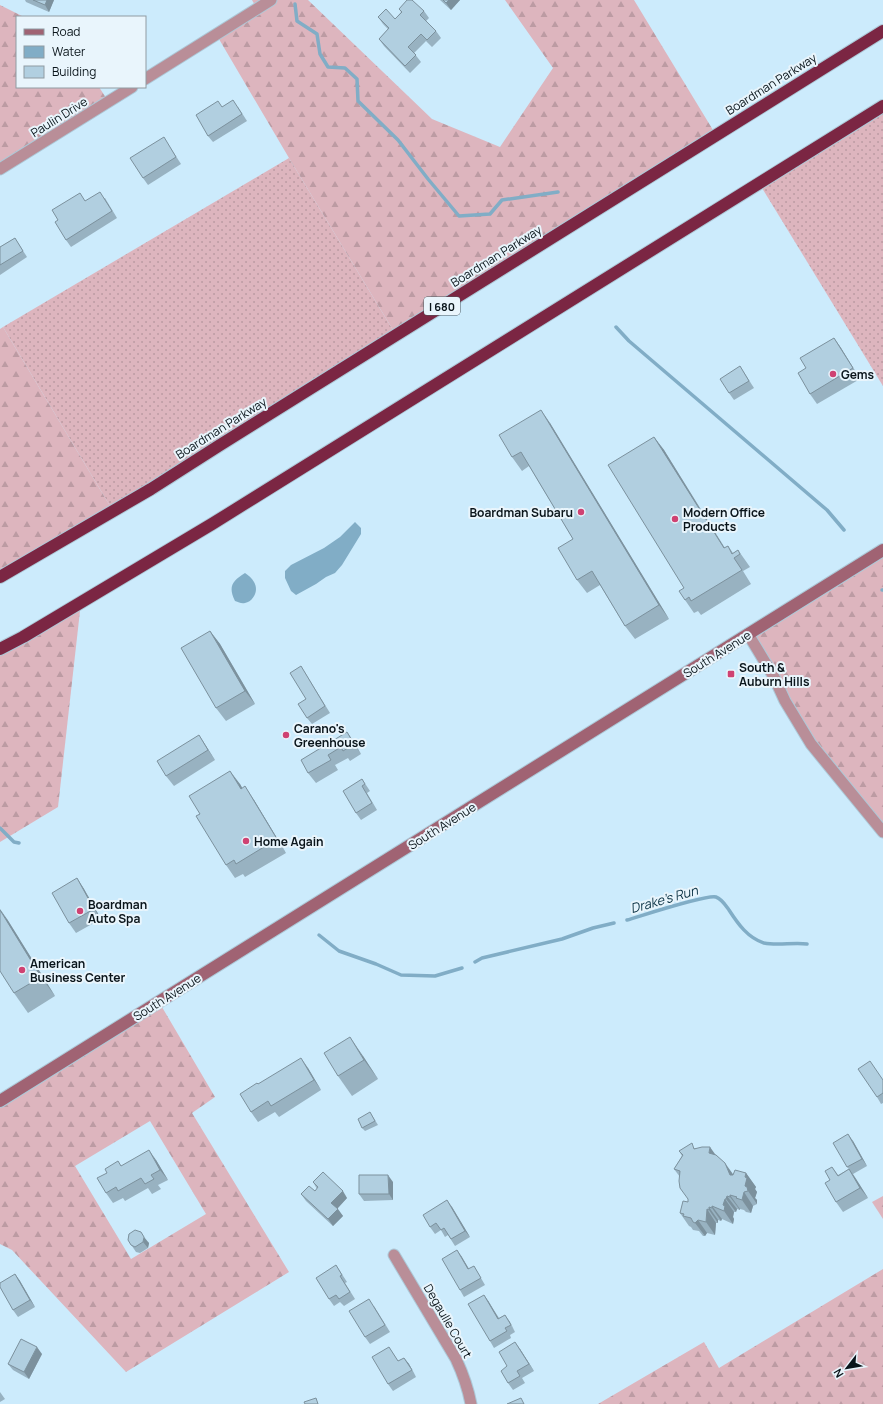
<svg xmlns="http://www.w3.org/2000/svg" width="883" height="1404" font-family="Manrope,sans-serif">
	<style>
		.grass { fill: url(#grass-dots) }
		.forest { fill: url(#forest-firs); fill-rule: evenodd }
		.water { fill: #81adc6 }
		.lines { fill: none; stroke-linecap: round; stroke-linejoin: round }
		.stream { stroke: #81adc6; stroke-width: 3.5 }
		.street-casing { stroke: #adc9d8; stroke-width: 13 }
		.secondary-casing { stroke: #adc9d8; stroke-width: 14 }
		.highway-casing { stroke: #adc9d8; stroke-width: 14 }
		.street { stroke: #b98e98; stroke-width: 11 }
		.secondary { stroke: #a06373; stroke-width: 12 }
		.highway { stroke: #7b2643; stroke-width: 12 }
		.wall { fill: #98b2c1 }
		.shaded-wall { fill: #7c919d }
		.building { fill: #b1cfe0; stroke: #7c919d }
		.poi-dot { fill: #cf4272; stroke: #e9f5fc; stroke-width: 1.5 }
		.labels { text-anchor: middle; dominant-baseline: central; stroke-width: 4; stroke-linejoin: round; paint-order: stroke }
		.shield { fill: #e9f5fc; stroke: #4d585e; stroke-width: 1 }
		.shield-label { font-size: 11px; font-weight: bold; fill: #0a151b }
		.street-label { font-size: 12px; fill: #0a151b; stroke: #e9f5fc }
		.poi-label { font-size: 12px; font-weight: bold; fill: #0a151b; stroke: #e9f5fc; text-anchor: start }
		.water-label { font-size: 13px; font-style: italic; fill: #083042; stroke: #e9f5fc }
	</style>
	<defs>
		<pattern id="grass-dots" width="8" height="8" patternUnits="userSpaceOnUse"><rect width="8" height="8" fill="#ddb5be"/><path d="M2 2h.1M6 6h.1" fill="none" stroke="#bc9ba3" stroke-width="1.8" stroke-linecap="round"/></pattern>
		<pattern id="forest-firs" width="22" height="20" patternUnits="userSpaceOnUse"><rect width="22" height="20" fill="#ddb5be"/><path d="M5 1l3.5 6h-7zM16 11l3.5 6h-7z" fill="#bc9ba3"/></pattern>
	</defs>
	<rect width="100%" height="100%" fill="#ccebfc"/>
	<g class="grass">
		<polygon points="883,106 883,386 759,183"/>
		<polygon points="289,158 396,335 113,511 3,327"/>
	</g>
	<g class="forest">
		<polygon points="252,0 308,0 432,119 500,147 553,68 505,0 634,0 716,135 396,335 289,158 216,34 257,9"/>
		<polygon points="0,5 24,17 17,17 17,87 99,87 108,101 0,169"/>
		<polygon points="3,327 113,511 0,577 0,329"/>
		<polygon points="883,550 883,832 811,744 748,634"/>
		<polygon points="81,602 58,807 0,842 0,649"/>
		<path d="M159,1002L215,1097L192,1113L289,1272L126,1372L12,1250L0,1244V1101ZM150,1121L206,1214L131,1259L75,1166Z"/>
		<polygon points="883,1196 883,1219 872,1202"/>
		<polygon points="883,1269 883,1404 598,1404 704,1342 719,1368"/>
	</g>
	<g class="water">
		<polygon points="355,522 361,528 361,534 342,565 335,573 326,577 316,584 296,595 291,591 285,578 285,571 291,565 324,548 340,537"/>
		<path d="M245,573C248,575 252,578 254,582C259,590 254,601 245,603C241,604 239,602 235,601C228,587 232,581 245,573Z"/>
	</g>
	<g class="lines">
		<g class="stream">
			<polyline points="295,4 297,21 317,34 320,54 328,67 345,68 357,79 358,101 398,140 428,179 459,216 490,214 502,200 558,192"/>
			<polyline points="616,327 629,341 827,510 844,530"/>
			<polyline points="882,590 883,590"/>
			<polyline points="0,828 14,842 19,843"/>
			<path d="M627,920C641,916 707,894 716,897C722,899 726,906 729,910C738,924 748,938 764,943C778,946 793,942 807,944"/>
			<polyline points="319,935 339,951 376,964 401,975 435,976 462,968"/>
			<polyline points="475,962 482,958 562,939 593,928 614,923"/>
		</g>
		<g class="street-casing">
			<g id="street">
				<polyline points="145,79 271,0"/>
				<polyline points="0,169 132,87"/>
				<polyline points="748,634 774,677 785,701 811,744 883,832"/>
				<path d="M394,1255L456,1359C463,1374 468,1388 471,1404"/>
			</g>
		</g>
		<g class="secondary-casing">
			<polyline id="secondary" points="0,1101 883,550"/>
		</g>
		<g class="highway-casing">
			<g id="highway">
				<polyline points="0,577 151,489 220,445 883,31"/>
				<polyline points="0,649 23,637 212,524 883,106"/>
			</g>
		</g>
		<use href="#street" class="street"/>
		<use href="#secondary" class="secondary"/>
		<use href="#highway" class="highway"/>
	</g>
	<g class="wall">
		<polygon points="25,0 54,0 49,12 26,2"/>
		<polygon points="440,0 460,0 451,10"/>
		<polygon points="399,9 424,11 429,18 426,21 436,31 441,38 432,47 426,41 414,53 421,62 410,73 384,46 379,39 388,29 383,24 378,17 395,19 401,12"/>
		<polygon points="222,107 238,107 247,121 213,142 208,136"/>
		<polygon points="168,144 181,164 148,185 143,178"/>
		<polygon points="105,198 117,218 71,247 66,240 85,201"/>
		<polygon points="15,238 27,257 0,275 0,247"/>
		<polygon points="834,338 841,348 860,379 817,404 810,394 806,368"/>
		<polygon points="740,366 754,388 734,400 729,393"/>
		<polygon points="550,423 669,619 635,639 625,626 600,585 587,593 577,580 573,539 529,466 522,471 512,457"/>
		<polygon points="654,437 664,450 725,548 728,546 733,553 738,550 750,567 743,571 751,584 701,615 698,611 694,613 685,600 684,588"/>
		<polygon points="210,631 220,644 255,704 226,721 216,708"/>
		<polygon points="301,666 330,713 312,724 307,718 306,699"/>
		<polygon points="347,732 361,754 350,761 348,758 335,765 338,770 316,783 308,773"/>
		<polygon points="199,735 215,760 174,786 166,776"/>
		<polygon points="362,779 370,791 367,793 377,810 361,820 356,813"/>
		<polygon points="240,784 242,788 254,800 286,853 245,877 243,874 235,878 226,865 200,814"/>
		<polygon points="77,878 84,889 101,919 76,933 69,923"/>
		<polygon points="7,919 55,996 28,1013 14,993"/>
		<polygon points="363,1056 378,1079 352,1096 338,1076"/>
		<polygon points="308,1068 321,1090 279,1117 275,1112 258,1122 251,1112 258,1084"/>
		<polygon points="883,1080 883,1103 881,1104 877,1097"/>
		<polygon points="370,1112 378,1125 365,1131 362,1128"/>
		<polygon points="853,1141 867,1166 853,1174 868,1198 843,1212 836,1202 830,1180 832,1167 838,1175 849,1169 847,1167"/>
		<polygon points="696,1148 717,1156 733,1175 746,1173 756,1187 755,1189 757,1192 755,1198 757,1200 757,1204 753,1206 751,1213 746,1212 744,1210 740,1209 740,1210 737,1209 736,1212 734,1212 733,1217 734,1219 733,1224 722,1219 721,1221 718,1220 718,1223 716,1223 715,1235 707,1233 705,1236 703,1236 699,1231 693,1230 691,1227 689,1226 680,1213 688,1202 688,1199 680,1177 674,1169 682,1156 679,1151"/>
		<polygon points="156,1160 168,1180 158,1185 161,1189 152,1194 148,1188 125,1201 123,1198 113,1203 106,1193 107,1173 118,1161 121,1166"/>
		<polygon points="313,1182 347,1198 337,1209 343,1216 333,1226 306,1201 301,1194 315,1191 317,1189"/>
		<polygon points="393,1182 393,1200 364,1201 359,1194"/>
		<polygon points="452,1207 470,1237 455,1246 448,1235 445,1237 441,1230 435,1234 430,1227"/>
		<polygon points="129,1234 149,1243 148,1248 140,1253 136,1252 128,1240"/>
		<polygon points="457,1250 469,1269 474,1266 485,1285 464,1297 460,1290"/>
		<polygon points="336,1265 347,1282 345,1283 355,1299 344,1306 340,1302 334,1306 329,1299"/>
		<polygon points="15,1274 20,1281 35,1307 18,1317 13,1310"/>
		<polygon points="484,1295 499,1318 505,1315 515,1332 510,1335 511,1338 494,1348 490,1341"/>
		<polygon points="374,1306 390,1332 370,1344 365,1337"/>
		<polygon points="389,1347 398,1361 404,1358 409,1364 416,1377 393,1391 388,1384"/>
		<polygon points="520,1349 534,1371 522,1378 525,1383 513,1390 508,1383 507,1366"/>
		<polygon points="42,1354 29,1379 13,1370 8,1364"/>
		<polygon points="0,1392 5,1399 0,1402"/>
	</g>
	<g class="shaded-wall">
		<polygon points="47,0 54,0 49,12 45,5"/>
		<polygon points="449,0 460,0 451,10 446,3"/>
		<polygon points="834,338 841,348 860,379 853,368"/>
		<polygon points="541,410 550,423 669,619 659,605"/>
		<polygon points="654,437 664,450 733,562 724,548"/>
		<polygon points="210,631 220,644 255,704 245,691"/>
		<polygon points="347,732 354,742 361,754 354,744"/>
		<polygon points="199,735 206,746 215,760 208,750"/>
		<polygon points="230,771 240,784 250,802 241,789"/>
		<polygon points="245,786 254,800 286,853 277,839"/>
		<polygon points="77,878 84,889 101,919 94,909"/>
		<polygon points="0,909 7,919 55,996 41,977 0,910"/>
		<polygon points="350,1037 363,1056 378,1079 364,1060"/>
		<polygon points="301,1058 308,1068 321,1090 314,1080"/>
		<polygon points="848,1134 853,1141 867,1166 862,1159"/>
		<polygon points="710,1147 720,1161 709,1153"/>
		<polygon points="149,1150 156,1160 168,1180 160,1170"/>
		<polygon points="725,1163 735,1177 730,1175"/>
		<polygon points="849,1169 856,1179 868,1198 860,1188"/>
		<polygon points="746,1173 756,1187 755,1189 757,1192 755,1198 757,1200 757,1204 748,1191 745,1186 745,1177"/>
		<polygon points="388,1175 393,1182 393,1200 389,1194"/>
		<polygon points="343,1191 347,1198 336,1210 331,1203"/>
		<polygon points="744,1192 753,1206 751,1213 742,1200"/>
		<polygon points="730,1195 740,1209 740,1210 730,1197"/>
		<polygon points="727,1196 737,1209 736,1212 726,1199"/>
		<polygon points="725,1199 734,1212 733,1217 734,1219 733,1224 724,1211 723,1205"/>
		<polygon points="447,1200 452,1207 470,1237 465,1231"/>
		<polygon points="712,1206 722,1219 721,1221 712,1208"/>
		<polygon points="709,1207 718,1220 718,1223 709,1210"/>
		<polygon points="338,1209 343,1216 333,1226 328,1219"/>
		<polygon points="707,1209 716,1223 715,1235 706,1222"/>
		<polygon points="698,1220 707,1233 705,1236 695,1223"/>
		<polygon points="144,1237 149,1243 148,1248 143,1242"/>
		<polygon points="457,1250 462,1257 473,1276 468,1269"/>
		<polygon points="15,1274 20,1281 35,1307 30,1300"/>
		<polygon points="484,1295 489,1302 503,1326 498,1319"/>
		<polygon points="505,1315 510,1322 515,1332 511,1325"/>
		<polygon points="515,1342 520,1349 534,1371 529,1364"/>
		<polygon points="37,1347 42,1354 29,1379 24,1372"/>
		<polygon points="404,1358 409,1364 416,1377 412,1370"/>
	</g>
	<g class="building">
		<polygon points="33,0 47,0 45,5"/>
		<polygon points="407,0 412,0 424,11 420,15 436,31 427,40 421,34 408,47 416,55 405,66 379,39 389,28 378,17 386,9 395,19 402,12 399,9"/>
		<polygon points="443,0 449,0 446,3"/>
		<polygon points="233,100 242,114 208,136 196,115 218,101 222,107"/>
		<polygon points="164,137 176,157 143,178 130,158"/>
		<polygon points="100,192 112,211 66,240 55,222 58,220 52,210 80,193 85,201"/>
		<polygon points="15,238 23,251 0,265 0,247"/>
		<polygon points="834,338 853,368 810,394 798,373 806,368 800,358"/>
		<polygon points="740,366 749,381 729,393 720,379"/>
		<polygon points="541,410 659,605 625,626 592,571 577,580 558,548 573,539 521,452 512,457 499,435"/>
		<polygon points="654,437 724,548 728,546 732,554 738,550 740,554 734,558 742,570 691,601 689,597 685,600 679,591 684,588 608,465"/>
		<polygon points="210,631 245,691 216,708 181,648"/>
		<polygon points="301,666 325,706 307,718 298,704 306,699 290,673"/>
		<polygon points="347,732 354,744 343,751 341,747 328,755 331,760 308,773 301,760"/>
		<polygon points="199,735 208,750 166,776 157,761"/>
		<polygon points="230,771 241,789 245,786 277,839 236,864 234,860 226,865 196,816 200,814 189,796"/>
		<polygon points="362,779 365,784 362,786 372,803 356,813 343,791"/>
		<polygon points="77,878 94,909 69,923 52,893"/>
		<polygon points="0,910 41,977 14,993 0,971"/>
		<polygon points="350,1037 364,1060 338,1076 324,1053"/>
		<polygon points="301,1058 314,1080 271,1106 268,1101 251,1112 240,1094 257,1083 258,1084"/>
		<polygon points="870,1061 883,1080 883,1093 877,1097 858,1069"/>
		<polygon points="370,1112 375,1121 362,1128 358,1119"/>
		<polygon points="848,1134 862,1159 847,1167 833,1143"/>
		<polygon points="692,1143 694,1149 702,1147 710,1147 709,1153 716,1155 725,1163 730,1175 733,1175 735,1170 746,1173 745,1177 747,1178 745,1186 747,1187 748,1191 744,1192 742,1200 736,1198 737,1197 730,1195 730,1197 727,1196 726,1199 725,1199 723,1205 725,1206 724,1211 712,1206 712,1208 709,1207 709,1210 707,1209 706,1222 698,1220 695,1223 693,1222 691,1218 683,1216 684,1214 680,1213 683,1201 688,1202 688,1199 680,1188 679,1181 680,1171 674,1169 683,1155 679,1151"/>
		<polygon points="149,1150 160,1170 151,1175 154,1179 145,1184 141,1178 118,1191 116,1187 106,1193 97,1178 107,1173 105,1169 118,1161 121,1166"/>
		<polygon points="832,1167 838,1176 849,1169 860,1188 836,1202 825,1183 830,1180 825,1171"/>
		<polygon points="323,1172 343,1191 331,1203 338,1209 328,1219 301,1194 309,1186 315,1191 318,1187 313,1182"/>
		<polygon points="359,1175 388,1175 389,1194 359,1194"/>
		<polygon points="447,1200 465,1231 451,1239 444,1228 441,1230 436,1223 430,1227 423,1215"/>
		<polygon points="135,1230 141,1232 144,1237 143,1242 135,1247 131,1245 128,1240 129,1234"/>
		<polygon points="457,1250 468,1269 474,1266 481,1278 460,1290 442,1259"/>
		<polygon points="336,1265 342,1275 340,1276 350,1292 339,1299 336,1295 329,1299 316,1278"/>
		<polygon points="15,1274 30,1300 13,1310 0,1287 0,1283"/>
		<polygon points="484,1295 498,1319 505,1315 511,1325 505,1328 507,1331 490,1341 468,1304"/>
		<polygon points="369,1299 385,1325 365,1337 349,1311"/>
		<polygon points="21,1339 37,1347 24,1372 8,1364"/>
		<polygon points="515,1342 529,1364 517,1371 520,1376 508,1383 501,1371 507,1366 499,1352"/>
		<polygon points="389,1347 398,1361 404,1358 412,1370 388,1384 372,1357"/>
		<polygon points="316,1398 318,1404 305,1404 304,1402"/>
		<polygon points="521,1398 524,1404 507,1404"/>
	</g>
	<g class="poi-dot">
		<circle cx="833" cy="374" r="4"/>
		<circle cx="581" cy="512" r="4"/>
		<circle cx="675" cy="519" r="4"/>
		<rect x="727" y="670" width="8" height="8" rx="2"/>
		<circle cx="286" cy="735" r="4"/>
		<circle cx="246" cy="841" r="4"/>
		<circle cx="80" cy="911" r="4"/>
		<circle cx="22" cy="970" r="4"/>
	</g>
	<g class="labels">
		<rect class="shield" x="424" y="297" width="36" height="18" rx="3"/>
		<g class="shield-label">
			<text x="442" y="306">I 680</text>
		</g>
		<g class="street-label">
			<text transform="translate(771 84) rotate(-32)">Boardman Parkway</text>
			<text transform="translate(59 117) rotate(-32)">Paulin Drive</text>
			<text transform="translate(496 256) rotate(-32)">Boardman Parkway</text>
			<text transform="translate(221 428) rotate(-32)">Boardman Parkway</text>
			<text transform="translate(717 654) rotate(-32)">South Avenue</text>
			<text transform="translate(442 826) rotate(-32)">South Avenue</text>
			<text transform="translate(167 997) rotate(-32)">South Avenue</text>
			<text transform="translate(448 1321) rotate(60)">Degaulle Court</text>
		</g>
		<g class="poi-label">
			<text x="841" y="374">Gems</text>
			<text x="573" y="512" text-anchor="end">Boardman Subaru</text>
			<text x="683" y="512">Modern Office<tspan x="683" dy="14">Products</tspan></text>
			<text x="739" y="667">South &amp;<tspan x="739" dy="14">Auburn Hills</tspan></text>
			<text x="294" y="728">Carano's<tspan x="294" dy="14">Greenhouse</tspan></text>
			<text x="254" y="841">Home Again</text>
			<text x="88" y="904">Boardman<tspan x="88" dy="14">Auto Spa</tspan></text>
			<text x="30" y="963">American<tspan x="30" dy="14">Business Center</tspan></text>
		</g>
		<g class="water-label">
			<text transform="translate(664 899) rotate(-16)">Drake's Run</text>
		</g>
	</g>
	<rect x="16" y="16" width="130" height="72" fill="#e9f5fc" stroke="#909ba2"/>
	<rect x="24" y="29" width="20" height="6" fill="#a06373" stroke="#909ba2"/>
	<text x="52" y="36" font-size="12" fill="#0a151b">Road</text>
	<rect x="24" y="46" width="20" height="12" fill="#81adc6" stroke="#909ba2"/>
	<text x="52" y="56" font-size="12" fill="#0a151b">Water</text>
	<rect x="24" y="66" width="20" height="12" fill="#b1cfe0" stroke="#909ba2"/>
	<text x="52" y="76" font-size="12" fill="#0a151b">Building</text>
	<g transform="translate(847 1368) rotate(239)" stroke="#e9f5fc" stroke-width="3" paint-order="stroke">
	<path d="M0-3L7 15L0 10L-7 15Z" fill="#0a151b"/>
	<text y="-6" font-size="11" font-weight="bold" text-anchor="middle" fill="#0a151b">N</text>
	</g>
</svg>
